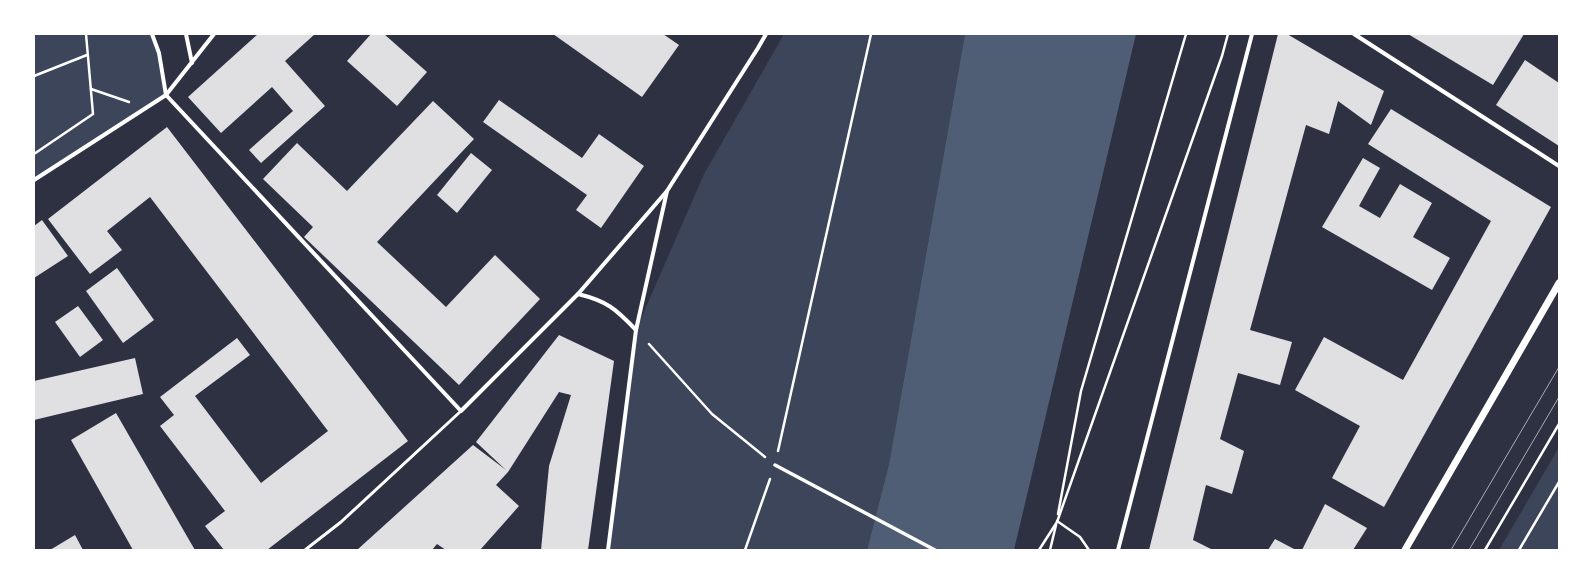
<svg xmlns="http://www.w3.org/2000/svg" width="1593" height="584" font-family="'Archivo Narrow',sans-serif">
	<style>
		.green { fill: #3c4559 }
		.water { fill: #4f5d75 }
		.building { fill: #e0e0e3 }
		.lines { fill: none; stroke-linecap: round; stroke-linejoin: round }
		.path { stroke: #fff; stroke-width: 2.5 }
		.service { stroke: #fff; stroke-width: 3 }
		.pedestrian { stroke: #fff; stroke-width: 3.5 }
		.minor { stroke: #fff; stroke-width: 4 }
		.tertiary { stroke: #fff; stroke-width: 7 }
		.tram { stroke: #abadb3; stroke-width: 1 }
	</style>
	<rect width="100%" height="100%" fill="#2d3142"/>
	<g class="green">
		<polygon points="34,34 152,34 159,53 166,95 34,180"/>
		<polygon points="784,34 965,34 889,464 867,550 608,550 636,330 704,174"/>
		<polygon points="1559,447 1559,550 1499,550"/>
	</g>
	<polygon class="water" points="965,34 1136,34 1014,550 867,550 889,464"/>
	<g class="building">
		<polygon points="258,34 315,34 285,61 325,106 261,163 249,150 293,111 272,87 221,133 188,97"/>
		<polygon points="371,34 384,34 427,72 397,106 347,61"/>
		<polygon points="553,34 663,34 679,45 642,97"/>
		<polygon points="1278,34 1287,34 1384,91 1371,125 1338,101 1329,134 1306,125 1250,330 1292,342 1280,385 1238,373 1220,439 1244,451 1232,494 1206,485 1193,540 1213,550 1149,550"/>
		<polygon points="1408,34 1524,34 1493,85"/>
		<polygon points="1525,60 1559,83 1559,146 1496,105"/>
		<polygon points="499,100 582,158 599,134 644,166 601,228 576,210 587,195 483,122"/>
		<polygon points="433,101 474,139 377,242 446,307 495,255 540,299 459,385 304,237 313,227 263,179 297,143 347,191"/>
		<polygon points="1391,109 1551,207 1384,507 1332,478 1360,426 1295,390 1324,337 1403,380 1491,221 1368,144"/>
		<polygon points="167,127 408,441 267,550 224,550 205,526 225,511 160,426 174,415 160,397 237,338 250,355 195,396 261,483 328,431 150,197 107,231 122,250 90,274 48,219"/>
		<polygon points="471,153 492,170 457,213 437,195"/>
		<polygon points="1363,158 1380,168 1359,206 1380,218 1400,184 1432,203 1413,237 1450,258 1432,290 1322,227"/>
		<polygon points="42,220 68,256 34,278 34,226"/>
		<polygon points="117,268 154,320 123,343 86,291"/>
		<polygon points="78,306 103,340 80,357 55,322"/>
		<polygon points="559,335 614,361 588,550 541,550 549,466 571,395 559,392 508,472 496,485 519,506 480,550 446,550 437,544 432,550 357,550 473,445 506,470 476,442"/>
		<polygon points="135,358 143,394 34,420 34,381"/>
		<polygon points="116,413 192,545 195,550 133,550 71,440"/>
		<polygon points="1325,504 1367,528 1353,550 1302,550"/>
		<polygon points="75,535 83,550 50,550"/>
		<polygon points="1275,539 1296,550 1268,550"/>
	</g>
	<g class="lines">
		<g class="path">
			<polyline points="34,76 87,55"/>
			<polyline points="91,89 129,102"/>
			<polyline points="34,154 93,114 86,34"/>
			<polyline points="649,344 712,414 765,457"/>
			<polyline points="778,451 871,34"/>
			<polyline points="1058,514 1081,391 1186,34"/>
			<polyline points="1057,521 1080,537 1089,550"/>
			<polyline points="745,550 770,479"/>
			<polyline points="1039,550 1057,522 1222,56 1228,34"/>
			<polyline points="1050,550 1056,525"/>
			<polyline points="1485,550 1559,424"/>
			<polyline points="1519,550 1559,482"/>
		</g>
		<polyline class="service" points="305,550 341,522 461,411"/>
		<polyline class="pedestrian" points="775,465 935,550"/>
		<g class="minor">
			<polyline points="152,34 159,53 166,95"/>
			<polyline points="186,34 192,63"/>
			<polyline points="1354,34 1559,166"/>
			<polyline points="166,95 461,411 578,294 667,191"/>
			<polyline points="34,180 166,95 214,34"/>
			<path d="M578,294C607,301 616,309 636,330"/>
			<polyline points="608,550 636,330 667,191 758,48 766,34"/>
			<polyline points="1118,550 1252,34"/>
		</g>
		<polyline class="tertiary" points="1405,550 1559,283"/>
		<g class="tram">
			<polyline points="1451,550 1559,367"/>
			<polyline points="1469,550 1559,397"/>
		</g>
	</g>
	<rect width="1593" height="584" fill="none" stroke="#ffffff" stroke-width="70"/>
</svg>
